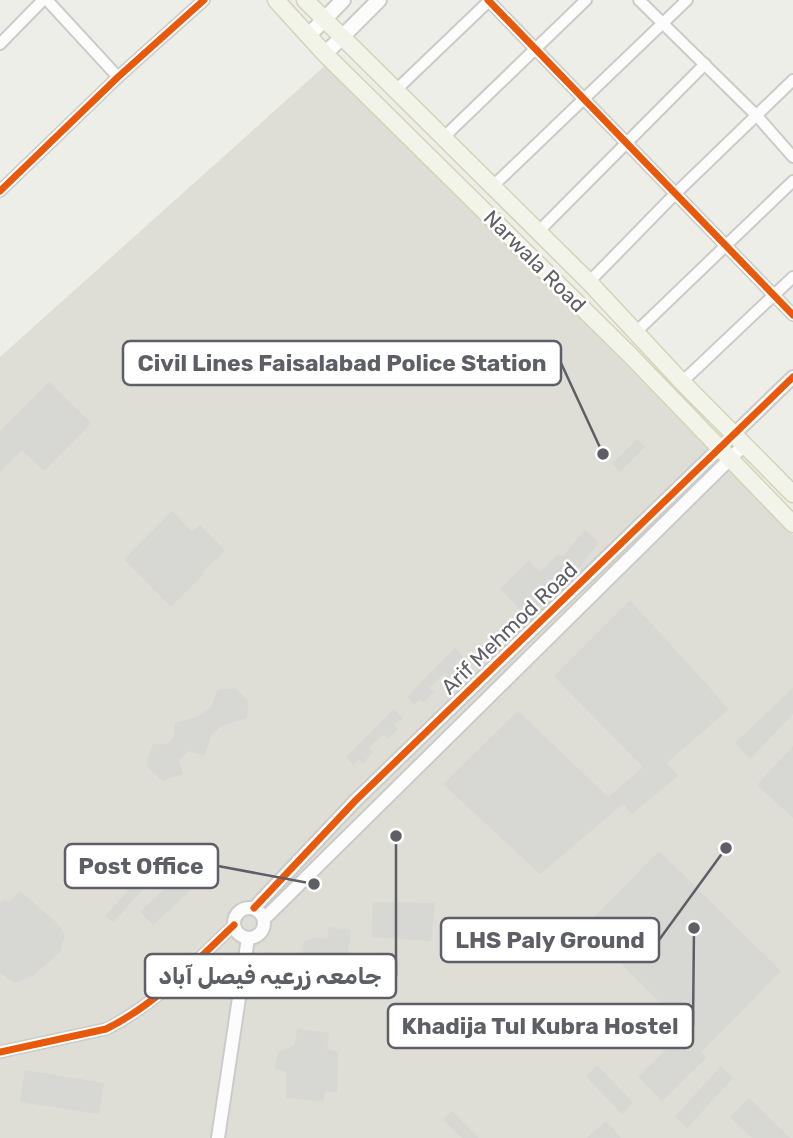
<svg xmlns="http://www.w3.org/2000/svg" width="793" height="1138" font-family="Rubik,'Noto Sans Arabic',sans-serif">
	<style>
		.education { fill: #deded6 }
		.building { fill: #d7d7d3 }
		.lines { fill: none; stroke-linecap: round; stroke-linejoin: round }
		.minor-casing { stroke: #cbccca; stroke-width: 14 }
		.tertiary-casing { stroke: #cbccca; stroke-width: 16 }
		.secondary-casing { stroke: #cacbc9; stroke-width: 18 }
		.primary-casing { stroke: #d4d4b6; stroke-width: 19 }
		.minor { stroke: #fcfcfc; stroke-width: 10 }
		.tertiary { stroke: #fcfcfc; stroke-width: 12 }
		.secondary { stroke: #fcfcfc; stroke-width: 14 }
		.primary { stroke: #f2f3e9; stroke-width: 16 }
		.cycleway-casing { stroke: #fff; stroke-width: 11 }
		.cycleway { stroke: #e8590c; stroke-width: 7 }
		.labels { text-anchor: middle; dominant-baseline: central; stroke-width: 5; stroke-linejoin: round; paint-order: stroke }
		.street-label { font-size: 21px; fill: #5e5f66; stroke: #fff }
		.leader { fill: none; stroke: #5e5f66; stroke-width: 2.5 }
		.callout-dot { fill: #5e5f66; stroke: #fff; stroke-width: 2.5 }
		.callout { fill: #fff; stroke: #5e5f66; stroke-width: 2.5 }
		.callout-label { font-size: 23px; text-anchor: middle; font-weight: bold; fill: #5e5f66 }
	</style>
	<rect width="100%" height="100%" fill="#edeee8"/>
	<polygon class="education" points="329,62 793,535 793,1138 0,1138 0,357"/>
	<g class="building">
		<polygon points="49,382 91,423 44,471 22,450 0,472 0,431"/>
		<polygon points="637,439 645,447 620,472 612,464"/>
		<polygon points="172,511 192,532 200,525 225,551 202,572 204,574 171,607 124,559"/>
		<polygon points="585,530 599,542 576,572 566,581 564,579 526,616 500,589 529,561 540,572 558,554 562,557"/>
		<polygon points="630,600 729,709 667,763 678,776 632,814 623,804 540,874 443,784 518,711 608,797 643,767 554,676"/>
		<polygon points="455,648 464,657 455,663 459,668 448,678 445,673 429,688 434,691 423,703 420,699 414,704 407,697"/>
		<polygon points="235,688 248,701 247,718 222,726 212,733 204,756 188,751 179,760 183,774 163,781 146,766 153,744 167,744 174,738 174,723 198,717 211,707 218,690"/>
		<polygon points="793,688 793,714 750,759 735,743"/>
		<polygon points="394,709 403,718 393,725 398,729 387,739 384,734 368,748 373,752 362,764 359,759 353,765 346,757"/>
		<polygon points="793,746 793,818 757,785"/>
		<polygon points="169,847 176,853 113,922 105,916"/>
		<polygon points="659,851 781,971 701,1052 706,1058 662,1101 638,1077 687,1029 584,927"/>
		<polygon points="183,872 196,885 153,925 140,912"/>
		<polygon points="20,891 58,924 65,935 60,952 33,976 14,983 0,972 0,903 4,900 10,902"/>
		<polygon points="373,902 435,903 431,941 372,937"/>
		<polygon points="329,927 351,930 347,962 302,957 304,942 314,938 327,939"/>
		<polygon points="268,952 300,956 296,982 251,976 255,967 266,967"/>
		<polygon points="297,1029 329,1033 327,1049 338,1052 337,1092 325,1091 323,1101 286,1098 286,1071 275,1069 278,1053 295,1045"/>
		<polygon points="597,1065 633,1103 622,1114 586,1076"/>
		<polygon points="721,1066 733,1078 687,1128 675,1117"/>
		<polygon points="25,1070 104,1083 99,1114 20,1102"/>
		<polygon points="749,1098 790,1138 752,1138 730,1117"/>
		<polygon points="452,1111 479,1138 462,1138 443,1120"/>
		<polygon points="606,1121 621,1138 587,1138"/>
	</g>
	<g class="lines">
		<g class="minor-casing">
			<g id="minor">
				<polyline points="47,0 118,77"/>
				<polyline points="488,0 793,315"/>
				<polyline points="639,0 757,116 793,157"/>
				<polyline points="0,44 43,0"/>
				<polyline points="396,90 490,0"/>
				<polyline points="444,137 586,0"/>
				<polyline points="494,185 687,0"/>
				<polyline points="0,191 118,77 204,0"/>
				<polyline points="539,231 705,64"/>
				<polyline points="589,282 675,194 793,80"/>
				<polyline points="636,332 793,181"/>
				<polyline points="682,382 793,277"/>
				<path d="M0,1052L106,1029C155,1005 194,963 234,925"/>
			</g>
		</g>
		<g class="tertiary-casing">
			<g id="tertiary">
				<circle cx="249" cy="923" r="15"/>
				<polyline points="254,908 355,801 793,377"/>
				<polyline points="264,919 745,444"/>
				<polyline points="218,1138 248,938"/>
			</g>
		</g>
		<g class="secondary-casing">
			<g id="secondary">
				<polyline points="308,36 343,0"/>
				<polyline points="325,54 379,0"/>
			</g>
		</g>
		<g class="primary-casing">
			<g id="primary">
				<polyline points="276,0 325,54 630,355 793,524"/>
				<polyline points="305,0 589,282 682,382 793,494"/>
			</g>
		</g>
		<use href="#minor" class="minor"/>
		<use href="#tertiary" class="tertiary"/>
		<use href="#secondary" class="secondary"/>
		<use href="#primary" class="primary"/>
		<g class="cycleway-casing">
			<g id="cycleway">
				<polyline points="488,0 793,315"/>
				<polyline points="0,191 118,77 204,0"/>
				<polyline points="254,908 355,801 793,377"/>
				<path d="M0,1052L106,1029C155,1005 194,963 234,925"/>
			</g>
		</g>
		<use href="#cycleway" class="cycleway"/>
	</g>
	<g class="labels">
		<g class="street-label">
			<text transform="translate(535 261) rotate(45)">Narwala Road</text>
			<text transform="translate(509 628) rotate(-44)">Arif Mehmod Road</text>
		</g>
	</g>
	<path class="leader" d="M603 454L561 363M314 884L218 866M726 848L659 940M396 836L396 976M694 928L693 1026"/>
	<g class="callout-dot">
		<circle cx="603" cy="454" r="7"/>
		<circle cx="314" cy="884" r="7"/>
		<circle cx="726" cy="848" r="7"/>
		<circle cx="396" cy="836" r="7"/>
		<circle cx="694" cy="928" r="7"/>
	</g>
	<g class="callout">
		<rect x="123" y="341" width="438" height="44" rx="7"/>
		<rect x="65" y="844" width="153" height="44" rx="7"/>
		<rect x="441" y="918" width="218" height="44" rx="7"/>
		<rect x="145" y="954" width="251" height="44" rx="7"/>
		<rect x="388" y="1004" width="305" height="44" rx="7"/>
	</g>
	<g class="callout-label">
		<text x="342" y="371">Civil Lines Faisalabad Police Station</text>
		<text x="141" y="874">Post Office</text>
		<text x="550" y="948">LHS Paly Ground</text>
		<text x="270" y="984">جامعہ زرعیہ فیصل آباد</text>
		<text x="540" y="1034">Khadija Tul Kubra Hostel</text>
	</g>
</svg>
